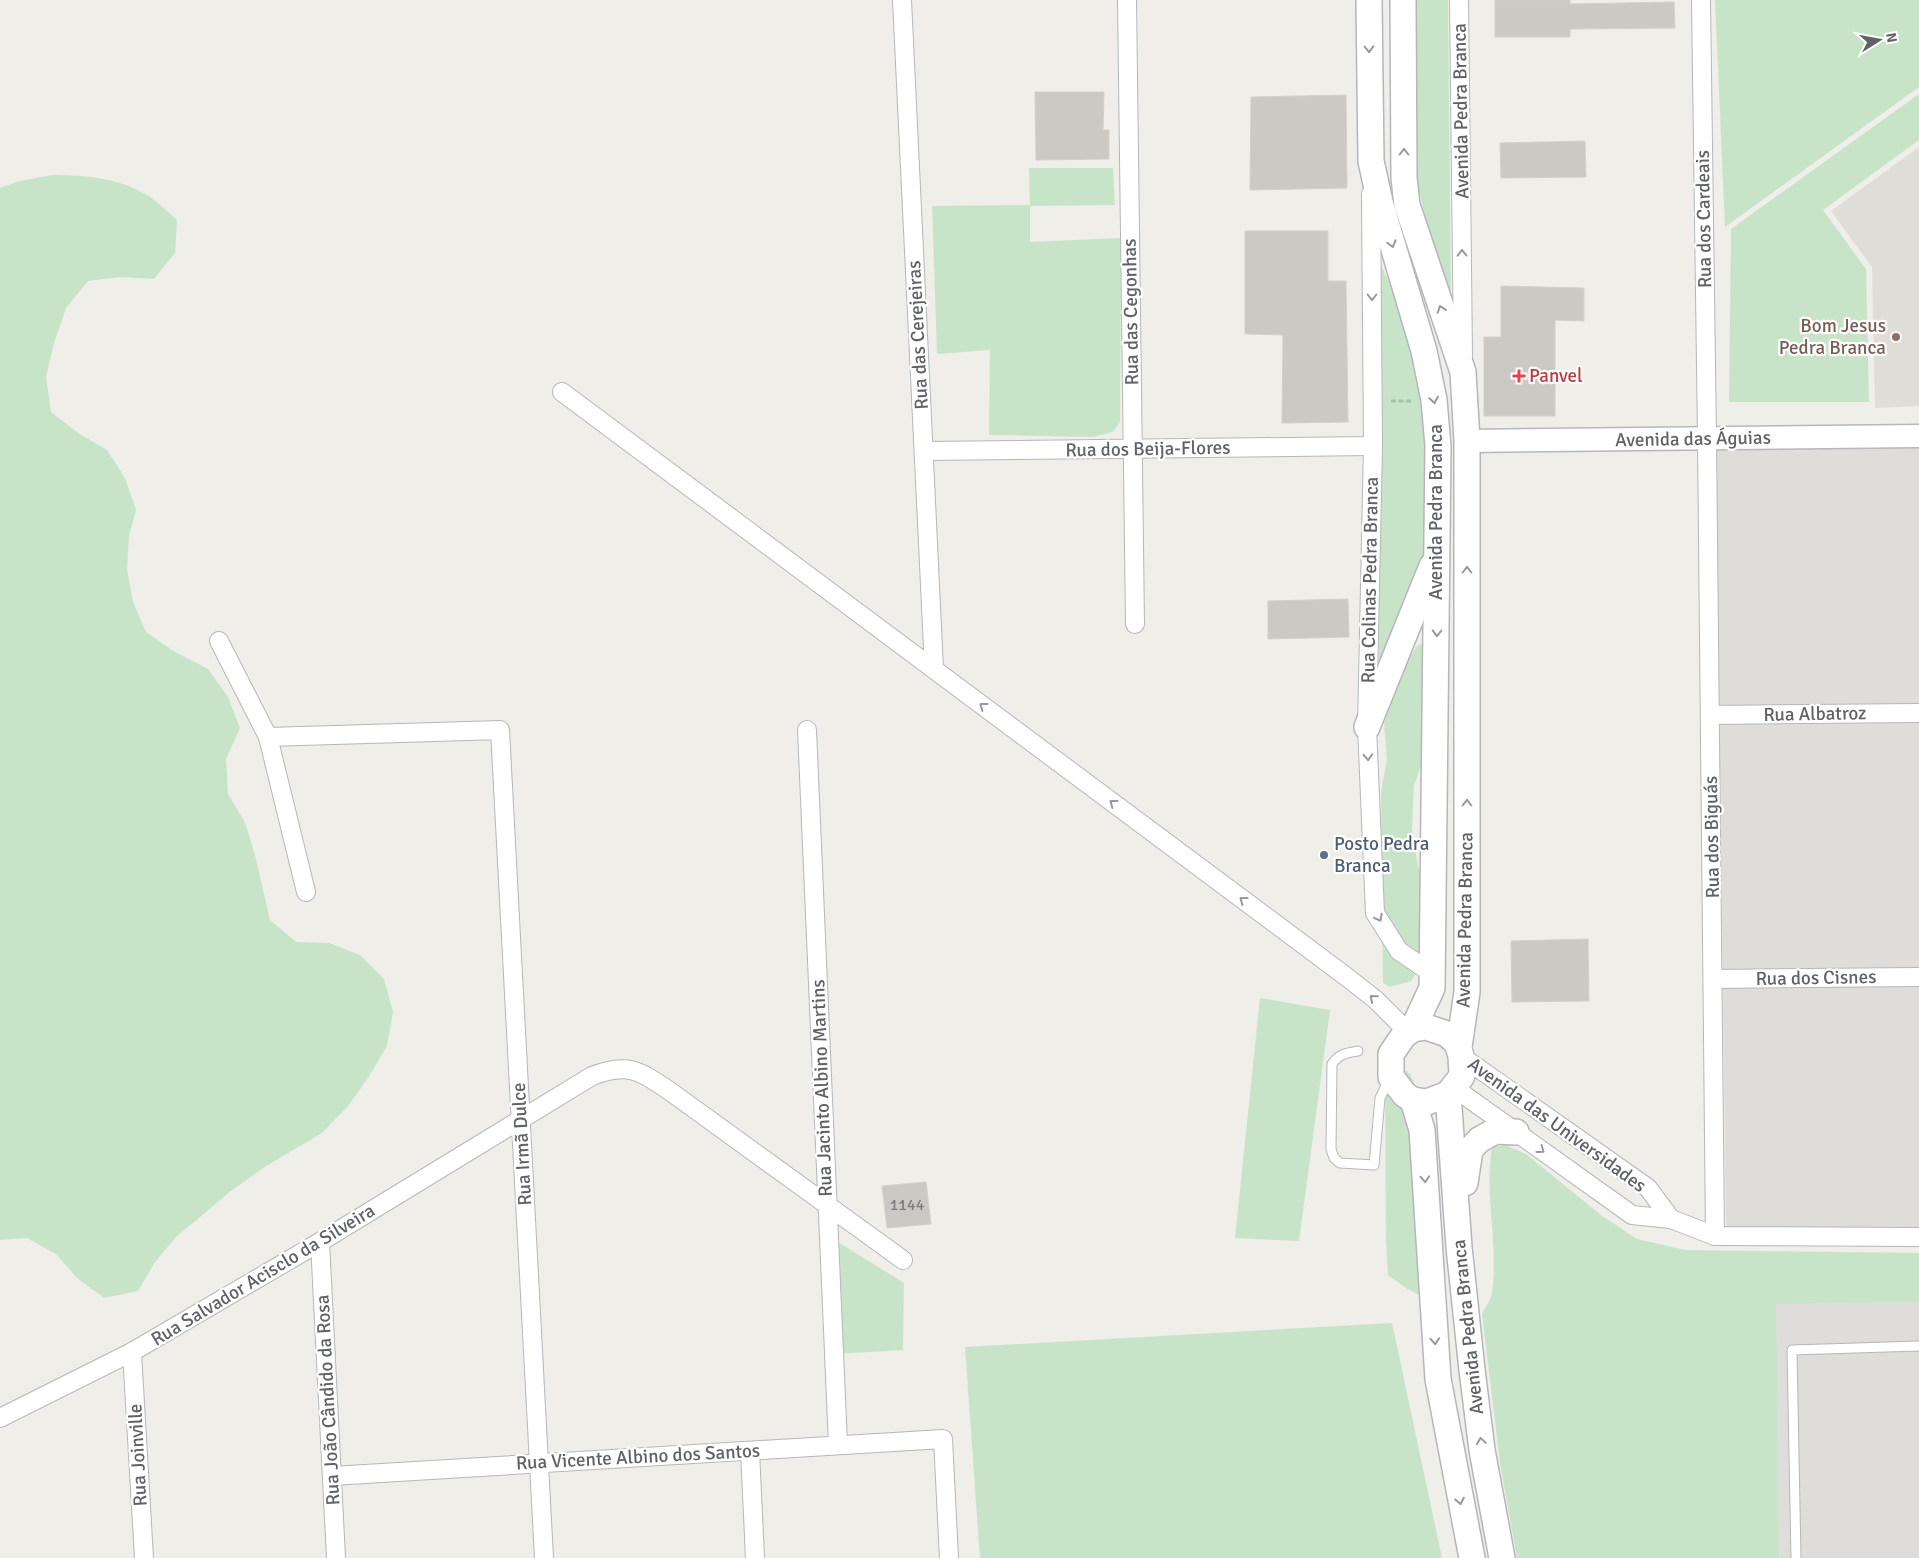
<svg xmlns="http://www.w3.org/2000/svg" width="1919" height="1558" font-family="Signika,sans-serif">
	<style>
		.industrial { fill: #dfddda }
		.education { fill: #dfddd7 }
		.green { fill: #c8e4c8 }
		.building { fill: #cbc9c4; stroke: #d4d0c7 }
		.lines { fill: none; stroke-linecap: round; stroke-linejoin: round }
		.service-casing { stroke: #b5b7bb; stroke-width: 11 }
		.minor-casing { stroke: #b5b7bb; stroke-width: 20 }
		.tertiary-casing { stroke: #b5b7bb; stroke-width: 25 }
		.secondary-casing { stroke: #b4b6ba; stroke-width: 28 }
		.path { stroke: #a2c4ac; stroke-width: 3; stroke-dasharray: 5 2.5; stroke-linecap: butt }
		.service { stroke: #fff; stroke-width: 9 }
		.minor { stroke: #fff; stroke-width: 18 }
		.tertiary { stroke: #fff; stroke-width: 22 }
		.secondary { stroke: #fff; stroke-width: 25 }
		.oneway { stroke: #97999c }
		.education-dot { fill: #8d6e63; stroke: #fff; stroke-width: 2 }
		.health-dot { fill: #e0444e; stroke: #fff; stroke-width: 2 }
		.service-dot { fill: #5c6f8a; stroke: #fff; stroke-width: 2 }
		.labels { text-anchor: middle; dominant-baseline: central; stroke-width: 4.5; stroke-linejoin: round; paint-order: stroke }
		.number-label { font-size: 16px; fill: #7a7c7e }
		.street-label { font-size: 19px; fill: #5f6266; stroke: #fff }
		.education-label { font-size: 19px; fill: #785e54; stroke: #fff; text-anchor: end }
		.health-label { font-size: 19px; fill: #be3a42; stroke: #fff; text-anchor: start }
		.service-label { font-size: 19px; fill: #4e5e75; stroke: #fff; text-anchor: start }
	</style>
	<rect width="100%" height="100%" fill="#efeee8"/>
	<g class="industrial">
		<polygon points="1919,445 1919,1230 1726,1231 1716,447"/>
		<polygon points="1919,1301 1919,1558 1778,1558 1772,1303"/>
	</g>
	<polygon class="education" points="1919,147 1919,406 1875,408 1872,267 1831,211"/>
	<g class="green">
		<polygon points="1415,0 1448,0 1451,300 1428,229 1416,176"/>
		<polygon points="1715,0 1919,0 1919,87 1725,227"/>
		<polygon points="1919,94 1919,140 1823,210 1866,269 1869,402 1729,402 1731,229"/>
		<polygon points="1029,168 1113,168 1115,205 1030,206 1030,242 1121,238 1120,422 1113,432 1093,437 989,435 990,350 937,354 932,206 1030,205"/>
		<path d="M52,175C86,175 121,178 150,197C160,204 168,212 177,220L175,253L154,279L121,277L88,281L66,308L54,343L46,377L51,412L78,433L107,450L125,478L136,510L129,536L127,569L133,602L146,632L175,652L208,669L228,697L240,728L226,759L228,794L245,822L255,855L270,920L296,942L329,943L360,955L384,979L393,1012L387,1046L368,1078L348,1106L322,1133L263,1168L231,1191L176,1237L155,1262L138,1291L104,1298L77,1278L56,1254L27,1238L0,1240V188L20,181Z"/>
		<polygon points="1379,261 1399,303 1418,363 1429,425 1429,533 1424,561 1379,666"/>
		<polygon points="1421,644 1424,646 1425,754 1414,785 1412,829 1418,867 1425,882 1420,968 1411,981 1390,987 1383,983 1381,792 1387,759 1384,724 1404,665 1418,645"/>
		<polygon points="1260,998 1330,1010 1299,1241 1235,1238"/>
		<polygon points="1392,1060 1410,1074 1417,1089 1423,1297 1406,1288 1388,1275 1386,1242 1385,1064"/>
		<path d="M1505,1145L1526,1154L1601,1215L1637,1239L1685,1250L1919,1253V1301L1776,1304L1779,1558H1517L1500,1463L1482,1314C1485,1307 1491,1300 1492,1293C1499,1245 1484,1195 1492,1147Z"/>
		<polygon points="833,1239 904,1283 903,1350 836,1354"/>
		<polygon points="1392,1323 1442,1558 980,1558 965,1347"/>
	</g>
	<g class="building">
		<polygon points="1495,0 1570,0 1570,4 1674,2 1675,28 1570,29 1570,37 1495,37"/>
		<polygon points="1035,92 1104,92 1103,130 1109,130 1109,159 1036,160"/>
		<polygon points="1346,95 1347,188 1250,190 1251,97"/>
		<polygon points="1585,141 1586,177 1501,178 1500,143"/>
		<polygon points="1245,231 1328,231 1328,281 1346,281 1348,422 1282,423 1283,335 1245,334"/>
		<polygon points="1501,286 1584,288 1584,321 1555,320 1555,416 1484,416 1484,337 1501,337"/>
		<polygon points="1348,599 1349,637 1268,639 1268,601"/>
		<polygon points="1588,939 1589,1001 1512,1002 1511,941"/>
		<polygon points="926,1182 931,1224 887,1228 882,1186"/>
	</g>
	<g class="lines">
		<g class="service-casing">
			<g id="service">
				<path d="M1358,1051C1346,1053 1339,1054 1332,1064L1331,1149L1334,1158L1340,1163L1374,1165L1380,1098L1389,1080"/>
				<polyline points="1796,1558 1792,1350 1919,1346"/>
			</g>
		</g>
		<g class="minor-casing">
			<g id="minor">
				<polyline points="902,0 934,669"/>
				<polyline points="1127,0 1135,624"/>
				<polyline points="1459,0 1463,356"/>
				<polyline points="1701,0 1707,438 1715,1236"/>
				<polyline points="1371,194 1373,446 1367,727 1375,913 1399,951 1433,974"/>
				<polyline points="562,392 1348,978 1376,1000 1408,1032"/>
				<polyline points="924,451 1373,446"/>
				<polyline points="219,641 268,737 500,730 544,1558"/>
				<polyline points="1710,715 1919,713"/>
				<polyline points="807,730 838,1445"/>
				<polyline points="268,737 306,892"/>
				<polyline points="1713,979 1919,977"/>
				<polyline points="1461,1056 1648,1188 1671,1219"/>
				<polyline points="1453,1087 1632,1215 1671,1219 1715,1236 1919,1237"/>
				<polyline points="320,1242 336,1558"/>
				<polyline points="132,1352 144,1558"/>
				<path d="M0,1418L132,1352L320,1242L592,1076C629,1061 641,1072 671,1092L903,1260"/>
				<polyline points="750,1451 755,1558"/>
				<polyline points="332,1476 943,1439 949,1558"/>
			</g>
		</g>
		<g class="tertiary-casing">
			<polyline id="tertiary" points="1467,441 1919,436"/>
		</g>
		<g class="secondary-casing">
			<g id="secondary">
				<polyline points="1369,0 1371,161 1380,202 1424,351 1434,400 1438,446 1432,988 1413,1029"/>
				<polyline points="1403,0 1404,178 1407,205 1463,372 1467,441 1467,992 1459,1047"/>
				<polyline points="1367,727 1432,566"/>
				<polygon points="1426,1027 1447,1034 1457,1043 1461,1056 1462,1076 1448,1094 1427,1102 1413,1100 1405,1095 1391,1077 1391,1054 1404,1035 1413,1029"/>
				<polyline points="1448,1094 1459,1247 1472,1370 1482,1450 1502,1558"/>
				<polyline points="1413,1100 1422,1130 1438,1379 1472,1558"/>
				<polyline points="1465,1183 1470,1150 1479,1140 1495,1131 1516,1132"/>
			</g>
		</g>
		<polyline class="path" points="1391,401 1412,401"/>
		<use href="#service" class="service"/>
		<use href="#minor" class="minor"/>
		<use href="#tertiary" class="tertiary"/>
		<use href="#secondary" class="secondary"/>
	</g>
	<defs><path id="oneway-chevron" d="M-2-3.5L2.5 0L-2 3.5" fill="none" stroke-width="1.6" stroke-linecap="round" stroke-linejoin="round" transform="scale(1.25)"/></defs>
	<g class="oneway">
		<use href="#oneway-chevron" transform="translate(1369 49) rotate(89)"/>
		<use href="#oneway-chevron" transform="translate(1404 152) rotate(-90)"/>
		<use href="#oneway-chevron" transform="translate(1392 244) rotate(74)"/>
		<use href="#oneway-chevron" transform="translate(1462 253) rotate(-91)"/>
		<use href="#oneway-chevron" transform="translate(1372 297) rotate(90)"/>
		<use href="#oneway-chevron" transform="translate(1441 309) rotate(-109)"/>
		<use href="#oneway-chevron" transform="translate(1434 400) rotate(81)"/>
		<use href="#oneway-chevron" transform="translate(1467 570) rotate(-90)"/>
		<use href="#oneway-chevron" transform="translate(1437 633) rotate(91)"/>
		<use href="#oneway-chevron" transform="translate(983 706) rotate(-143)"/>
		<use href="#oneway-chevron" transform="translate(1368 757) rotate(87)"/>
		<use href="#oneway-chevron" transform="translate(1113 803) rotate(-143)"/>
		<use href="#oneway-chevron" transform="translate(1467 803) rotate(-90)"/>
		<use href="#oneway-chevron" transform="translate(1243 900) rotate(-143)"/>
		<use href="#oneway-chevron" transform="translate(1379 918) rotate(62)"/>
		<use href="#oneway-chevron" transform="translate(1373 998) rotate(-140)"/>
		<use href="#oneway-chevron" transform="translate(1541 1150) rotate(36)"/>
		<use href="#oneway-chevron" transform="translate(1425 1179) rotate(87)"/>
		<use href="#oneway-chevron" transform="translate(1435 1341) rotate(86)"/>
		<use href="#oneway-chevron" transform="translate(1481 1441) rotate(-98)"/>
		<use href="#oneway-chevron" transform="translate(1460 1501) rotate(79)"/>
	</g>
	<circle class="education-dot" cx="1896" cy="337" r="5"/>
	<path class="health-dot" d="M1516.5 368.5h5v5h5v5h-5v5h-5v-5h-5v-5h5z"/>
	<circle class="service-dot" cx="1324" cy="855" r="5"/>
	<g class="labels">
		<g class="number-label">
			<text x="907" y="1205">1144</text>
		</g>
		<g class="street-label">
			<text transform="translate(1461 111) rotate(-91)">Avenida Pedra Branca</text>
			<text transform="translate(1704 219) rotate(-91)">Rua dos Cardeais</text>
			<text transform="translate(1131 312) rotate(-91)">Rua das Cegonhas</text>
			<text transform="translate(918 335) rotate(-93)">Rua das Cerejeiras</text>
			<text transform="translate(1693 439) rotate(-1)">Avenida das Águias</text>
			<text transform="translate(1148 449) rotate(-1)">Rua dos Beija-Flores</text>
			<text transform="translate(1436 512) rotate(-90)">Avenida Pedra Branca</text>
			<text transform="translate(1370 580) rotate(-89)">Rua Colinas Pedra Branca</text>
			<text transform="translate(1815 714) rotate(-1)">Rua Albatroz</text>
			<text transform="translate(1712 837) rotate(-91)">Rua dos Biguás</text>
			<text transform="translate(1465 920) rotate(-89)">Avenida Pedra Branca</text>
			<text transform="translate(1816 978) rotate(-1)">Rua dos Cisnes</text>
			<text transform="translate(822 1088) rotate(-92)">Rua Jacinto Albino Martins</text>
			<text transform="translate(1557 1125) rotate(36)">Avenida das Universidades</text>
			<text transform="translate(522 1144) rotate(-93)">Rua Irmã Dulce</text>
			<text transform="translate(263 1275) rotate(-31)">Rua Salvador Acisclo da Silveira</text>
			<text transform="translate(1468 1327) rotate(-96)">Avenida Pedra Branca</text>
			<text transform="translate(328 1400) rotate(-93)">Rua João Cândido da Rosa</text>
			<text transform="translate(138 1455) rotate(-93)">Rua Joinville</text>
			<text transform="translate(638 1457) rotate(-3)">Rua Vicente Albino dos Santos</text>
		</g>
		<g class="education-label">
			<text x="1886" y="326">Bom Jesus<tspan x="1886" dy="22">Pedra Branca</tspan></text>
		</g>
		<g class="health-label">
			<text x="1529" y="376">Panvel</text>
		</g>
		<g class="service-label">
			<text x="1334" y="844">Posto Pedra<tspan x="1334" dy="22">Branca</tspan></text>
		</g>
	</g>
	<g transform="translate(1879 40) rotate(79)" stroke="#ffffff" stroke-width="4" paint-order="stroke">
	<path d="M0-4L9 19L0 12L-9 19Z" fill="#5f6266"/>
	<text y="-8" font-size="14" font-weight="bold" text-anchor="middle" fill="#5f6266">N</text>
	</g>
</svg>
